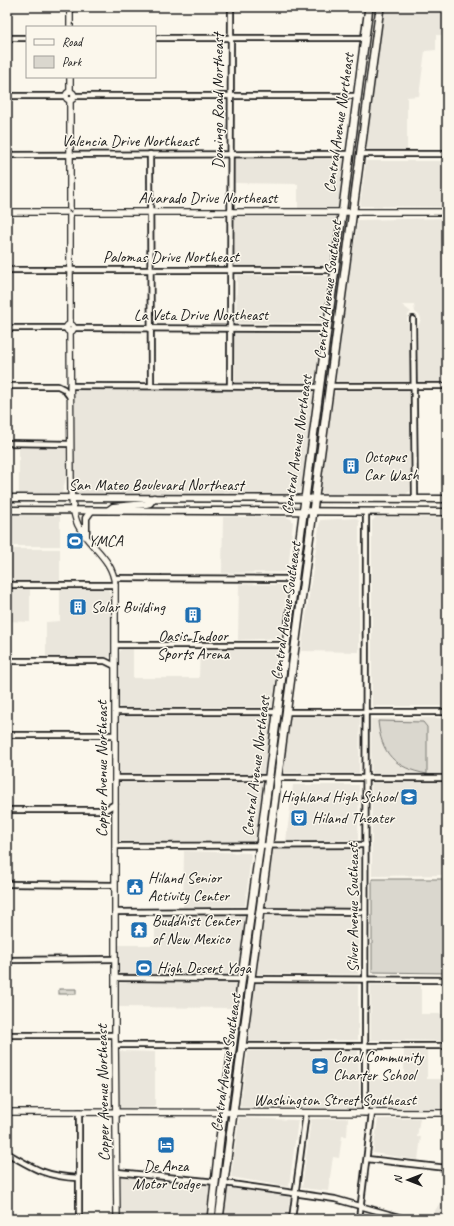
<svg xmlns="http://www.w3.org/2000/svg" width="454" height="1226" font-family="Caveat,sans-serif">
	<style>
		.built { fill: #eae6dc }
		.green { fill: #dad7ce; stroke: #7b7a75 }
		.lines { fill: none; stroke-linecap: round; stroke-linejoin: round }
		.minor-casing { stroke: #1c1c1c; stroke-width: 8 }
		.tertiary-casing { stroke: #1c1c1c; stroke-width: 8 }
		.secondary-casing { stroke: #1c1c1c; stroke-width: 9 }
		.primary-casing { stroke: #1c1c1c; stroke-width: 10 }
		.minor { stroke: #fbf7ec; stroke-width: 4.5 }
		.tertiary { stroke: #fbf7ec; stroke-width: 5.5 }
		.secondary { stroke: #fbf7ec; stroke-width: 6 }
		.primary { stroke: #fbf7ec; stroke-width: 7 }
		.labels { text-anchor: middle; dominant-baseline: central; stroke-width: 3; stroke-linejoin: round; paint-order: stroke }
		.street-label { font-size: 16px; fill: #1c1c1c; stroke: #fbf7ec }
		.poi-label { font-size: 16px; fill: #1c1c1c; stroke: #fbf7ec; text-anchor: start }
	</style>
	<rect width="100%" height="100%" fill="#fbf7ec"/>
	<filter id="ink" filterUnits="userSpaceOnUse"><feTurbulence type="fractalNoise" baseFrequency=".025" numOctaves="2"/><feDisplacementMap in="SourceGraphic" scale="8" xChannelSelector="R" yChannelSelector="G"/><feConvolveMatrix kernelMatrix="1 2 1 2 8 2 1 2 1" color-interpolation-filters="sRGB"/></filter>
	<g filter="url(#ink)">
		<g class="built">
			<polygon points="384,7 447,7 447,35 436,35 436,50 425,51 419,96 407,97 407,150 369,150 365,146"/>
			<polygon points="234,158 344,159 338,208 298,208 298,184 234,183"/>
			<polygon points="366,161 447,161 447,207 360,206"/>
			<polygon points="235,215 302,215 337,216 331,267 234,266"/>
			<polygon points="447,218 447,383 421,383 418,380 418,326 421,319 420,316 415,312 414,305 402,305 411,312 408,315 407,320 411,328 411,382 339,382 336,380 344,305 358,220"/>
			<polygon points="237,275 328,276 322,323 236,323"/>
			<polygon points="239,331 321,333 315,382 235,382 234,334 235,332"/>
			<polygon points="76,389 312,390 315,393 301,491 293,495 78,493 76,490 73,475 74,392"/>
			<polygon points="383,389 407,390 411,393 410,491 405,495 323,494 320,489 333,394 337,390"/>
			<polygon points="19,447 66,448 67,475 62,493 19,494"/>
			<polygon points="11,515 60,516 60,546 11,546"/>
			<polygon points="223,517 286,517 291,519 293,522 288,571 287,572 222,573"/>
			<polygon points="376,517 447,518 447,706 372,706 372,521"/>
			<polygon points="356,518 359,521 359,652 301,651 320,520"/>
			<polygon points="7,549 60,549 60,582 7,581"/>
			<polygon points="239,584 287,585 281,638 238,640"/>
			<polygon points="107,588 110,593 112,620 111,657 46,658 46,622 60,621 60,589"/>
			<polygon points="7,589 30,589 30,622 7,621"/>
			<polygon points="121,649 133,649 133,678 199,678 200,649 278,649 280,651 272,707 121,708 118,705 118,678 119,653"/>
			<polygon points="121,715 269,715 272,717 265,772 261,775 120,775 118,772 118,718"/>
			<polygon points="295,716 358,716 360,719 359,774 283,773 289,717"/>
			<polygon points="447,718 447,875 372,876 371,719"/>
			<polygon points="119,782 260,782 263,785 256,837 252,841 119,841 118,838"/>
			<polygon points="293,785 359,785 358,840 286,841"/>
			<polygon points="272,849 356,849 360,851 359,906 357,908 266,908 264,905"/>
			<polygon points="184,851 250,853 251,856 245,906 183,907"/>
			<polygon points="155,915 246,915 239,975 120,974 118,972 118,945 155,945"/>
			<polygon points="263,916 356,917 359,919 358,974 254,974"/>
			<polygon points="233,981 238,982 235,1008 117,1007 117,986 119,983 230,983"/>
			<polygon points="252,981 358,985 358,1040 249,1042 246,1039"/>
			<polygon points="371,985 421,985 421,1014 447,1014 447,1041 371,1040"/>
			<polygon points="280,1050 358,1050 360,1108 310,1110 240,1107 248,1051"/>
			<polygon points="404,1050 427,1050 427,1079 447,1079 447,1109 372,1109 370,1107 370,1079 404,1079"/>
			<polygon points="120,1051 155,1052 155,1107 120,1108 118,1106 119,1053"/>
			<polygon points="239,1118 298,1120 289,1187 231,1177"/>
			<polygon points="348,1118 347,1136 342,1136 339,1158 333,1157 328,1191 302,1188 311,1119"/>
			<polygon points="420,1118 417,1137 421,1137 418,1160 373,1153 378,1119"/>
			<polygon points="122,1174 209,1184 211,1186 207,1219 120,1219 120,1176"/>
			<polygon points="228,1188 287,1195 290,1199 287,1219 223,1219"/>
			<polygon points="447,1191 447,1219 430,1219"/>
		</g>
		<g class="green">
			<path d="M378,721L423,722L427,727V774C395,768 381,754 378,721Z"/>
			<polygon points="372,879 447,879 447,973 372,972"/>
			<rect x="59" y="989" width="17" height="5"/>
		</g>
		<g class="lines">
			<g class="minor-casing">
				<g id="minor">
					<polyline points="7,38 27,38"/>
					<polyline points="155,38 365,38"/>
					<polyline points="7,96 66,96"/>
					<polyline points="74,96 357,96"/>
					<polyline points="150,154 151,386"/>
					<polyline points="361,154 447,154"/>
					<polyline points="7,155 349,154"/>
					<polyline points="7,270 335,270"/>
					<polyline points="413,319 415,499"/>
					<polyline points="7,328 67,328"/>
					<polyline points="74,328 327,329"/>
					<polyline points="7,386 58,386 64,389 70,397"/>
					<polyline points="70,386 319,387"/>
					<polyline points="230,386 231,7"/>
					<polyline points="330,386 447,386"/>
					<polyline points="7,443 70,444"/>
					<polyline points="115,578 293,579"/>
					<polyline points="7,585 115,585"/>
					<polyline points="115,645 285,645"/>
					<polyline points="7,661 105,661 115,666"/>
					<polyline points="115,712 277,712"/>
					<polyline points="287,712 447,712"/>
					<polyline points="7,735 115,735"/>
					<polyline points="115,778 269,778"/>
					<polyline points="278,778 447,778"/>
					<polyline points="7,810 105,810 115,804"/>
					<polyline points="115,846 366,845"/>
					<polyline points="7,884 114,885"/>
					<polyline points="261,911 365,912"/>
					<polyline points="115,912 251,911"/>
					<polyline points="7,960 115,959"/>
					<polyline points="115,978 242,979"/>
					<polyline points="251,979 447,980"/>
					<polyline points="7,1035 115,1035"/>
					<polyline points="115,1045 233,1045"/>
					<polyline points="242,1046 447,1046"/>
					<polyline points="79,1112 79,1219"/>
					<polyline points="365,1113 366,512"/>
					<path d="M7,1153C34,1169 47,1177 79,1178"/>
					<polyline points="367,1159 447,1168"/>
					<polyline points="117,1172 216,1182"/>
					<polyline points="224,1183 335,1199 406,1219"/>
					<polyline points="7,1217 10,1219"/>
					<polyline points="292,1219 306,1113"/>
					<polyline points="359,1219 372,1113"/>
				</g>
			</g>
			<g class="tertiary-casing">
				<g id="tertiary">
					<polyline points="70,27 70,7"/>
					<polyline points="70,77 70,92"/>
					<circle cx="70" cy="96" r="4"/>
					<polyline points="70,208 70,100"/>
					<polyline points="7,212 66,212"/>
					<polyline points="74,212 447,212"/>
					<polyline points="70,215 70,324"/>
					<circle cx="70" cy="328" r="3.5"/>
					<path d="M70,331L71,491C72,502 73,514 78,525C89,547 113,558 115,585V1035L117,1219"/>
					<polyline points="7,1112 447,1113"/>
				</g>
			</g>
			<g class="secondary-casing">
				<g id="secondary">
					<polyline points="7,498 447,499"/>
					<polyline points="7,510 447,512"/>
					<polyline points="109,510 113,507 146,504 150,503 154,498"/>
					<polyline points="86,536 86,518 91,511"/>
				</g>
			</g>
			<g class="primary-casing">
				<g id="primary">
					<polyline points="211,1219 220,1138 260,845 369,7"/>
					<polyline points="219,1219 380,7"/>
				</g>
			</g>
			<use href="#minor" class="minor"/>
			<use href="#tertiary" class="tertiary"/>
			<use href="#secondary" class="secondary"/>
			<use href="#primary" class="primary"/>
		</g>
	</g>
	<defs>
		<g id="building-square" transform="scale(0.9)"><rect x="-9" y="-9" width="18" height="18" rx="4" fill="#1f6fb2" stroke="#fbf7ec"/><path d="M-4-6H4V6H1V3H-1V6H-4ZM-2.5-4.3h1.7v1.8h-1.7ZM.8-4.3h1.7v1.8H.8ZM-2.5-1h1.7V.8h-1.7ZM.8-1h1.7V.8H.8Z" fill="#fff"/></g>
		<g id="stadium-square" transform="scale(0.9)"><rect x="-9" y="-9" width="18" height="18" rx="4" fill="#1f6fb2" stroke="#fbf7ec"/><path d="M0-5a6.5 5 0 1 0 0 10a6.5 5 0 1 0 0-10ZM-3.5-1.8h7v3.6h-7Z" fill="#fff"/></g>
		<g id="school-square" transform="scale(0.9)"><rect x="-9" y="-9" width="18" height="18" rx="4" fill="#1f6fb2" stroke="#fbf7ec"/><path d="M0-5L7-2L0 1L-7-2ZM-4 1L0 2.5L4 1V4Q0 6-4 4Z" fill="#fff"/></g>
		<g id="theatre-square" transform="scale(0.9)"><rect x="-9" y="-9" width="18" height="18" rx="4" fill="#1f6fb2" stroke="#fbf7ec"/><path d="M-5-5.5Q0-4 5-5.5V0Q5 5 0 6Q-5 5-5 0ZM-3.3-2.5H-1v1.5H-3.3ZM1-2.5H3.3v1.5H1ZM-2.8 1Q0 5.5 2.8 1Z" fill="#fff"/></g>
		<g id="civic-square" transform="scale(0.9)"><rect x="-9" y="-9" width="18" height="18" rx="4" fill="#1f6fb2" stroke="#fbf7ec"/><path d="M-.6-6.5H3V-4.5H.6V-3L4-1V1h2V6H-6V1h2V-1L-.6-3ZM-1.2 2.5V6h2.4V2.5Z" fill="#fff"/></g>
		<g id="temple-square" transform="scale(0.9)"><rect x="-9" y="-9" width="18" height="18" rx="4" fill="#1f6fb2" stroke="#fbf7ec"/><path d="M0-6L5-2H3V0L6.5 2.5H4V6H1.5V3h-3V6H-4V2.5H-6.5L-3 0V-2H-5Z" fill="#fff"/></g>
		<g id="hotel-square" transform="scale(0.9)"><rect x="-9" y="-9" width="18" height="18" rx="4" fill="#1f6fb2" stroke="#fbf7ec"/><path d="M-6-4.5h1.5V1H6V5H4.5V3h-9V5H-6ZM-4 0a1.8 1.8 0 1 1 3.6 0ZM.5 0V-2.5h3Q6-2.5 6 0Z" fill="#fff"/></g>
	</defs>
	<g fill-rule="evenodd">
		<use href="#building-square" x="351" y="466"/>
		<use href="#stadium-square" x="75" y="541"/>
		<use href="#building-square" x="78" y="607"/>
		<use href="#building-square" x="193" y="615"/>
		<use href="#school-square" x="409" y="797"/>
		<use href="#theatre-square" x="299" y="818"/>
		<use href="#civic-square" x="135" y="887"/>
		<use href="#temple-square" x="139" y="930"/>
		<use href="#stadium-square" x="144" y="968"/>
		<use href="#school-square" x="320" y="1066"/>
		<use href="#hotel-square" x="166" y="1145"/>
	</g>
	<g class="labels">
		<g class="street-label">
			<text transform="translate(218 101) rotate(-90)">Domingo Road Northeast</text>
			<text transform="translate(339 123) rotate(-82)">Central Avenue Northeast</text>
			<text x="130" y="141">Valencia Drive Northeast</text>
			<text x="208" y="198">Alvarado Drive Northeast</text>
			<text x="171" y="257">Palomas Drive Northeast</text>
			<text transform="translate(328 290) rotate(-83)">Central Avenue Southeast</text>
			<text x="201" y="315">La Veta Drive Northeast</text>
			<text transform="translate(297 445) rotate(-82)">Central Avenue Northeast</text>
			<text x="156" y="485">San Mateo Boulevard Northeast</text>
			<text transform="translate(286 611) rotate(-82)">Central Avenue Southeast</text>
			<text transform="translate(256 766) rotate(-83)">Central Avenue Northeast</text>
			<text transform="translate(102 769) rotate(-90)">Copper Avenue Northeast</text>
			<text transform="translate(353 908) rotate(-90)">Silver Avenue Southeast</text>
			<text transform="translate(226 1063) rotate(-82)">Central Avenue Southeast</text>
			<text transform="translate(103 1093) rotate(-91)">Copper Avenue Northeast</text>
			<text x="335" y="1100">Washington Street Southeast</text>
		</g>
		<g class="poi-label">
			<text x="364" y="457">Octopus<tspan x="364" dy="18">Car Wash</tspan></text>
			<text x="88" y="541">YMCA</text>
			<text x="91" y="607">Solar Building</text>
			<text x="193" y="636" text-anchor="middle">Oasis Indoor<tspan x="193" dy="18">Sports Arena</tspan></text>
			<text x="396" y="797" text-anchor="end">Highland High School</text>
			<text x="312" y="818">Hiland Theater</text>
			<text x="148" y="878">Hiland Senior<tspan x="148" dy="18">Activity Center</tspan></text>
			<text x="152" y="921">Buddhist Center<tspan x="152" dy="18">of New Mexico</tspan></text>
			<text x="157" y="968">High Desert Yoga</text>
			<text x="333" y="1057">Coral Community<tspan x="333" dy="18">Charter School</tspan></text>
			<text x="166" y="1166" text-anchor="middle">De Anza<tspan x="166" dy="18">Motor Lodge</tspan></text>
		</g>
	</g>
	<rect width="454" height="1226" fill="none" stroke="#fbf7ec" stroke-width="24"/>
	<rect x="12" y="12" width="430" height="1202" fill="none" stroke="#1c1c1c" stroke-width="1.5" filter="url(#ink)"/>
	<rect x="26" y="26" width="130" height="52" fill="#fbf7ec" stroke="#a29f99"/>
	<rect x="34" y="39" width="20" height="6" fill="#fbf7ec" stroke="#a29f99"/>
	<text x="62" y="46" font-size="12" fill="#1c1c1c">Road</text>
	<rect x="34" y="56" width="20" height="12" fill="#dad7ce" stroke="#a29f99"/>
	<text x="62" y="66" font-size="12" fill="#1c1c1c">Park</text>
	<g transform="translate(408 1180) rotate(270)" stroke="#fbf7ec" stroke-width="3" paint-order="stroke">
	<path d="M0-3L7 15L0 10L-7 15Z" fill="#1c1c1c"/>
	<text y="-6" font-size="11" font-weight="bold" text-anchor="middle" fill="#1c1c1c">N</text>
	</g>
</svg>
